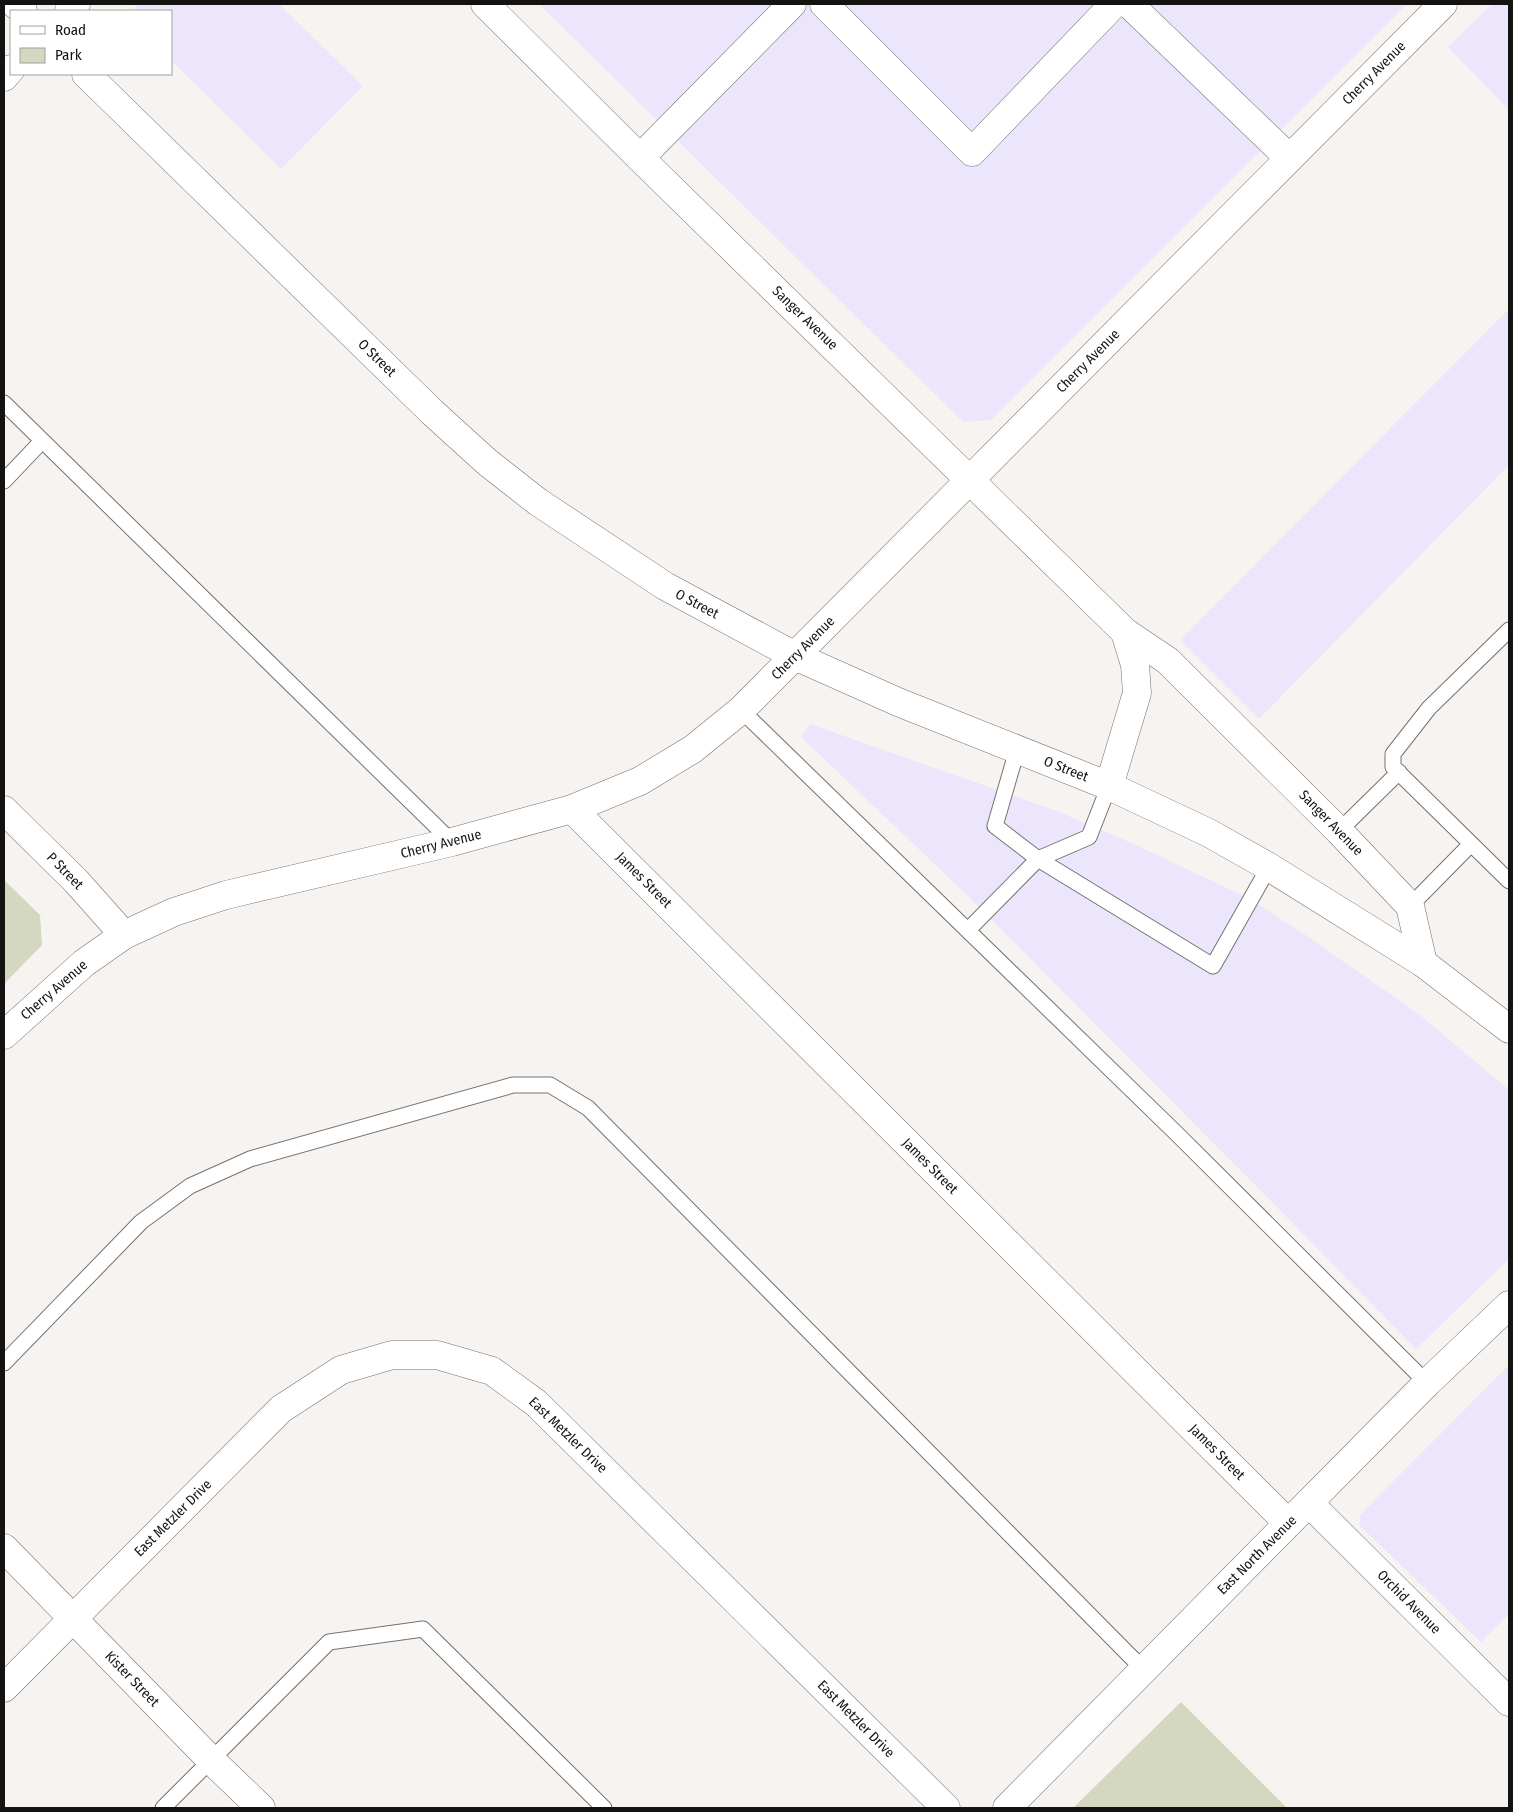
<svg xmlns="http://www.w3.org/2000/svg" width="1513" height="1812" font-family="'Fira Sans Condensed',sans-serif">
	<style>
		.commercial { fill: #ebe6fc }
		.green { fill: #d4d8c0 }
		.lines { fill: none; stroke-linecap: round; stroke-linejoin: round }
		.service-casing { stroke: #757270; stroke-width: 17 }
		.minor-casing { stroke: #757270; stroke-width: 29 }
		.tertiary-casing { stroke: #757270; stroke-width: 29 }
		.service { stroke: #fff; stroke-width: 15 }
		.minor { stroke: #fff; stroke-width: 28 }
		.tertiary { stroke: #fff; stroke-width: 28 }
		.labels { text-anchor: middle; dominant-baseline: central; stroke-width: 4; stroke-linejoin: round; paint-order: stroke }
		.street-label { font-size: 14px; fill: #141312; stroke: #fff }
	</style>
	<rect width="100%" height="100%" fill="#f6f3f0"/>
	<g class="commercial">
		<polygon points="137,4 279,4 363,86 281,169 171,60 171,11 134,11"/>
		<polygon points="539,4 1407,4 991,420 963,422"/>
		<polygon points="1492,4 1509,4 1509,110 1448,47"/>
		<polygon points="1509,309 1509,465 1259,719 1180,640"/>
		<polygon points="810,724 1057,811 1134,844 1250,899 1307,936 1420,1015 1509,1090 1509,1259 1416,1349 1254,1184 969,897 801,737"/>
		<polygon points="1509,1365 1509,1614 1481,1642 1360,1526 1360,1515"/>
	</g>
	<g class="green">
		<polygon points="4,880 40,915 42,945 4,984"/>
		<polygon points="1181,1702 1287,1808 1073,1808"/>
	</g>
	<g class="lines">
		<g class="service-casing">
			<g id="service">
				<polyline points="4,403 452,842"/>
				<polyline points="4,481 42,441"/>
				<polyline points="1509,630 1429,708 1393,754 1393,767 1509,881"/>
				<polyline points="741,710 1177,1134 1427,1383"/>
				<polyline points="1017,750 995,826 1038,859 1213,966 1269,867"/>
				<polyline points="1339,831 1399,772"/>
				<polyline points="1410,906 1471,844"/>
				<polyline points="968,930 1038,859 1089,837 1109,786"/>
				<polyline points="4,1363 141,1222 190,1186 250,1159 513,1085 550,1085 588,1108 1144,1670"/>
				<polyline points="163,1808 329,1642 423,1629 604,1808"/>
			</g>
		</g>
		<g class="minor-casing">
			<g id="minor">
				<polyline points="15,4 23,11"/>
				<polyline points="485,4 640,158 1125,632 1168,661 1339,831 1410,906 1423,963"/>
				<polyline points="824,4 972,152 1114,4"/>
				<polyline points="1129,4 1289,158"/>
				<polyline points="69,11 76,4"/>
				<polyline points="86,74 432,412 487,462 538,502 665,586 795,656 898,702 1109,786 1209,833 1269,867 1423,963 1509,1029"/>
				<polyline points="4,77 11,69"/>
				<polyline points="640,158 792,4"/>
				<polyline points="1109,786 1137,693 1135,665 1125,632"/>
				<polyline points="572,809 1288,1523"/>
				<polyline points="4,810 76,881 124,935"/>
				<polyline points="4,1035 84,963 124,935 174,912 226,895 452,842 572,809 640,781 693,749 741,710 1443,4"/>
				<polyline points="1309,1503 1509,1702"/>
				<polyline points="4,1548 211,1760 261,1808"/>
				<polyline points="4,1688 281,1409 341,1370 392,1355 437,1355 492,1371 536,1403 946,1808"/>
			</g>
		</g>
		<g class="tertiary-casing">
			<polyline id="tertiary" points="1007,1808 1427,1383 1509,1305"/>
		</g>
		<use href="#service" class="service"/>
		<use href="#minor" class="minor"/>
		<use href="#tertiary" class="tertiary"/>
	</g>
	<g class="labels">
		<g class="street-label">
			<text transform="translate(1374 73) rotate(-45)">Cherry Avenue</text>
			<text transform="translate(805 318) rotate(44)">Sanger Avenue</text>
			<text transform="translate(377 358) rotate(44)">O Street</text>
			<text transform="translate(1088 361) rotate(-45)">Cherry Avenue</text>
			<text transform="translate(697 604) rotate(28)">O Street</text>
			<text transform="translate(803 648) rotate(-45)">Cherry Avenue</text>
			<text transform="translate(1066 769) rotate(21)">O Street</text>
			<text transform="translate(1331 823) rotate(46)">Sanger Avenue</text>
			<text transform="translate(441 844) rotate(-14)">Cherry Avenue</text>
			<text transform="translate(65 871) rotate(46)">P Street</text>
			<text transform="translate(644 880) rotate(45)">James Street</text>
			<text transform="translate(54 990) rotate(-41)">Cherry Avenue</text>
			<text transform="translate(930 1166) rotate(45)">James Street</text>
			<text transform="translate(568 1435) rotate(44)">East Metzler Drive</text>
			<text transform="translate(1217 1452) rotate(45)">James Street</text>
			<text transform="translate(173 1518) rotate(-45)">East Metzler Drive</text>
			<text transform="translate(1257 1555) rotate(-45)">East North Avenue</text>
			<text transform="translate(1409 1602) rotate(45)">Orchid Avenue</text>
			<text transform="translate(132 1679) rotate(46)">Kister Street</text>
			<text transform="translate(856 1719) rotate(45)">East Metzler Drive</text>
		</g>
	</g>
	<rect width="1513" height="1812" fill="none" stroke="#141312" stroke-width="10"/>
	<rect x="10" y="10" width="162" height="65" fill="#ffffff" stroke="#a1a1a0"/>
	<rect x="20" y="26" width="25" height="8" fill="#ffffff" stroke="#a1a1a0"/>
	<text x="55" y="35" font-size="15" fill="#141312">Road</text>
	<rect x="20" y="48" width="25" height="15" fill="#d4d8c0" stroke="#a1a1a0"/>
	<text x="55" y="60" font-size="15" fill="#141312">Park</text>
</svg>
